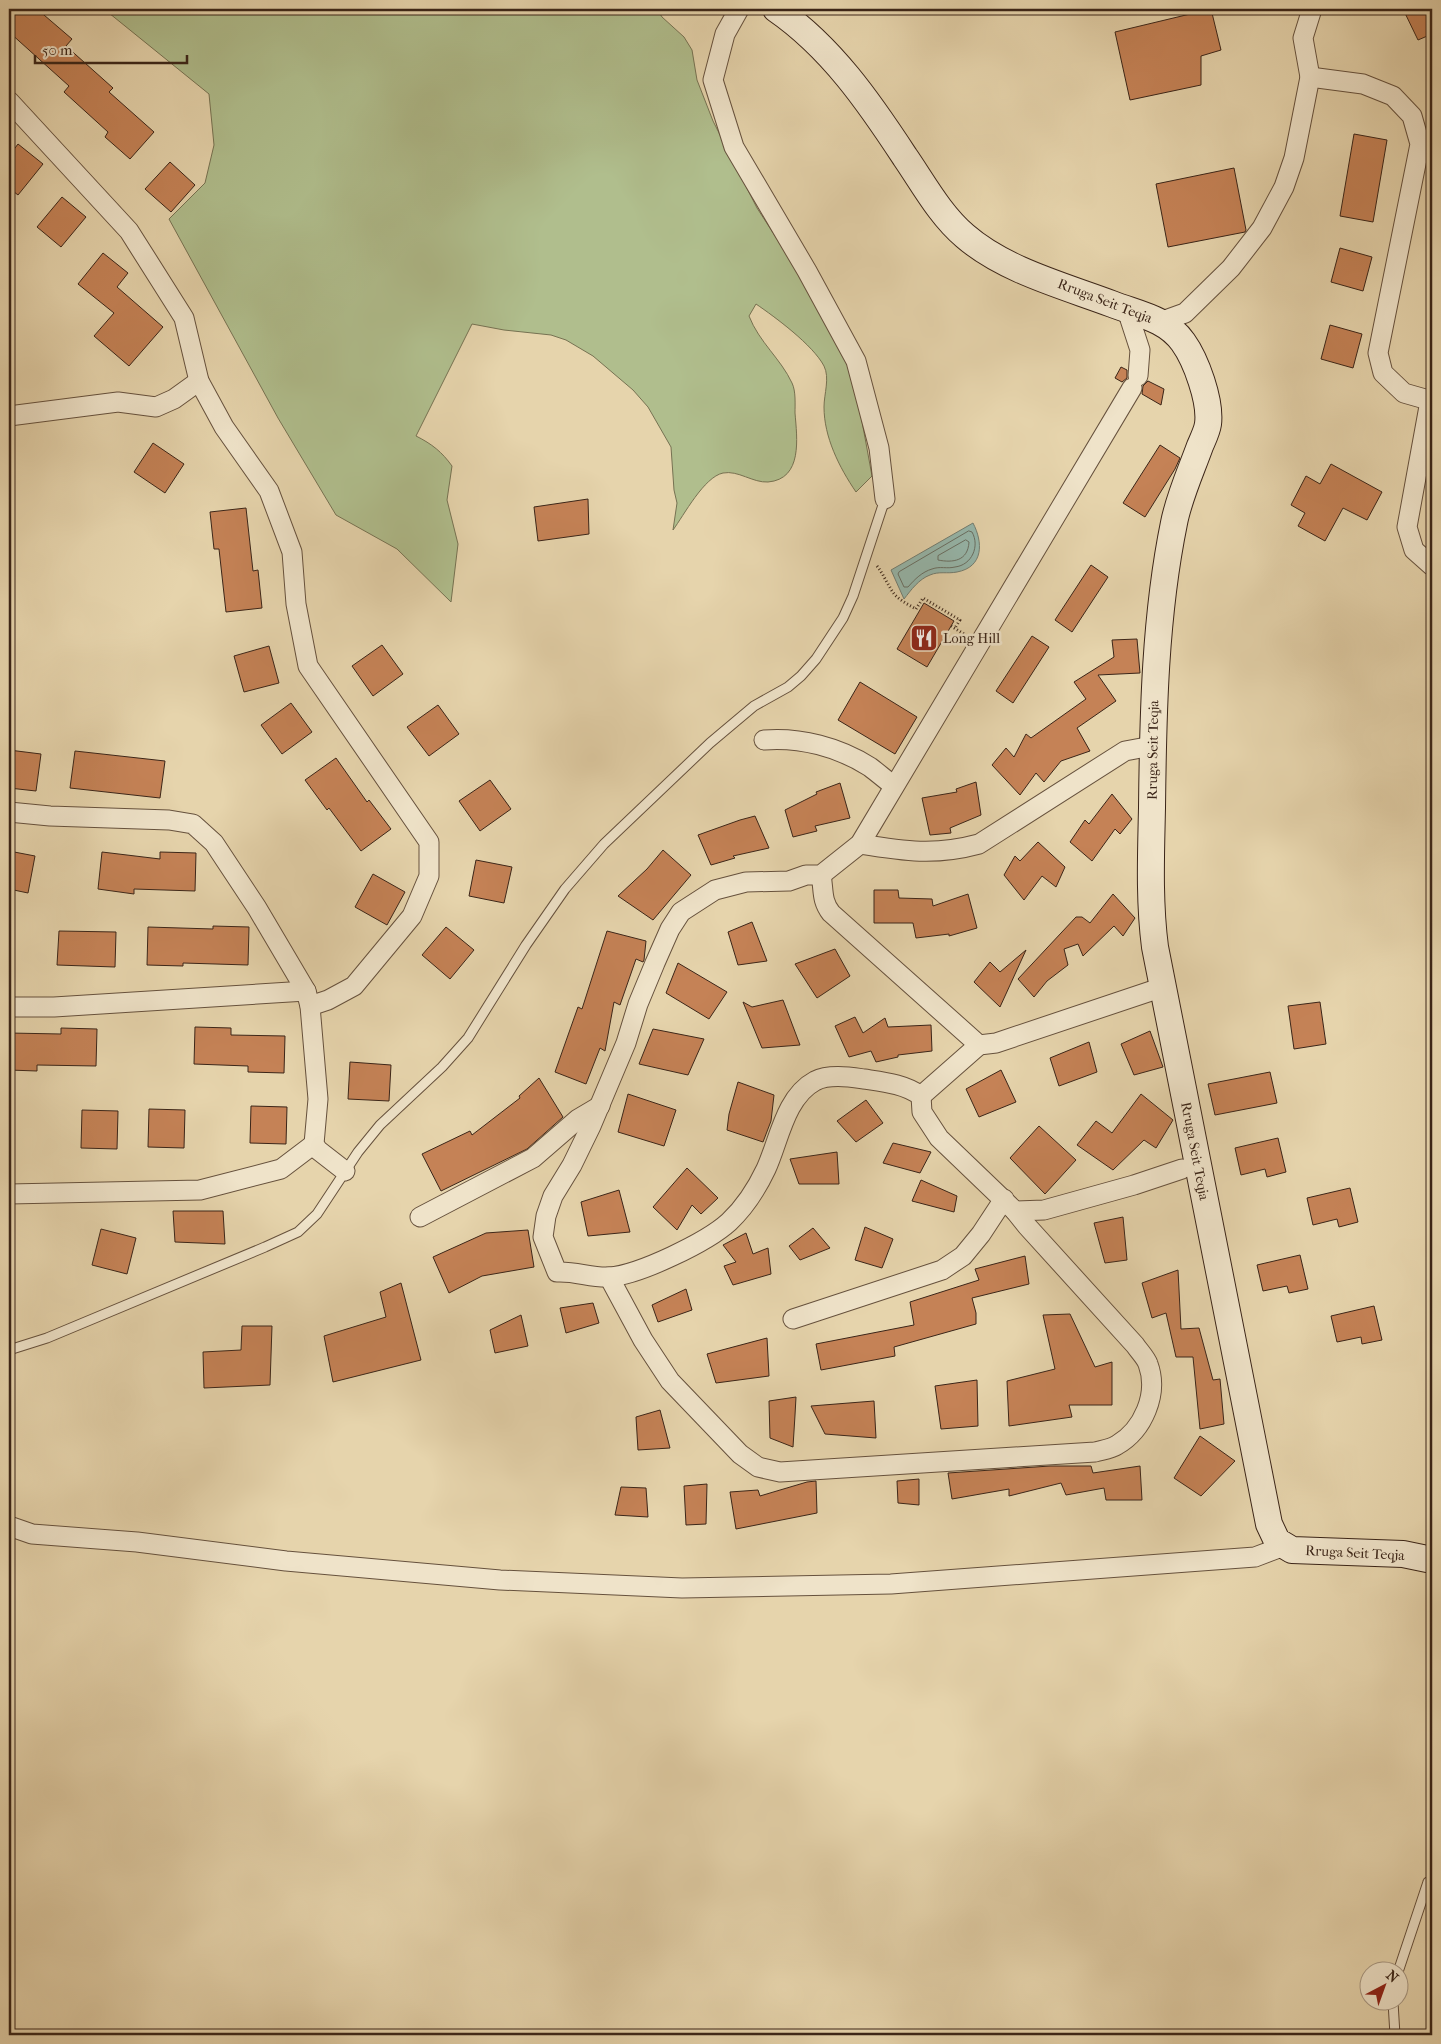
<svg xmlns="http://www.w3.org/2000/svg" width="1441" height="2044" font-family="'IM FELL French Canon',serif">
	<style>
		.green { fill: #b0be8d; stroke: #767252 }
		.water { fill: #96b8ad; stroke: #727d71 }
		.lines { fill: none; stroke-linecap: round; stroke-linejoin: round }
		.shore { stroke: #686e62; stroke-width: 1 }
		.building { fill: #c58256; stroke: #3b2518 }
		.service-casing { stroke: #66513d; stroke-width: 11 }
		.minor-casing { stroke: #66513d; stroke-width: 21 }
		.secondary-casing { stroke: #3b2518; stroke-width: 28 }
		.path { stroke: #3b2518; stroke-width: 3; stroke-dasharray: 1 2.5; stroke-linecap: butt }
		.service { stroke: #efe3c9; stroke-width: 9 }
		.minor { stroke: #efe3c9; stroke-width: 19 }
		.secondary { stroke: #efe3c9; stroke-width: 26 }
		.labels { text-anchor: middle; dominant-baseline: central; stroke-width: 5; stroke-linejoin: round; paint-order: stroke }
		.street-label { font-size: 14px; fill: #3b2518; stroke: #efe3c9 }
		.poi-label { font-size: 14px; fill: #3b2518; stroke: #efe3c9; text-anchor: start }
	</style>
	<rect width="100%" height="100%" fill="#e6d4ac"/>
	<filter id="stains"><feTurbulence type="fractalNoise" baseFrequency=".004" numOctaves="4"/><feColorMatrix values="0 0 0 0 .2 0 0 0 0 .09 0 0 0 0 .02 0 0 0 .5 -.17"/></filter>
	<radialGradient id="worn" r=".72"><stop offset=".6" stop-color="#630" stop-opacity="0"/><stop offset="1" stop-color="#630" stop-opacity=".3"/></radialGradient>
	<path class="green" d="M104,9H657L662,17L684,37L692,50L697,80L713,121L757,208L792,262L848,365L857,394L872,476L856,492C839,467 824,437 824,407C824,394 830,378 824,366C813,345 775,317 756,304L749,316C759,342 781,359 792,383C796,391 795,405 795,413C797,438 803,479 768,482C753,483 738,470 723,473C704,477 684,515 673,530L677,503L674,490L671,447L648,407L633,390L593,356L566,340L551,335L504,330L472,324L416,436C432,444 442,452 452,466L447,500L458,544L451,602L397,549L336,515L278,418L169,219L205,183L214,145L209,94Z"/>
	<path class="water" d="M973,523C983,542 984,567 957,572C947,574 939,571 930,575C919,579 911,590 904,599L891,570Z"/>
	<g class="lines">
		<g class="shore">
			<path d="M969,531L972,532C980,546 972,565 955,567C947,569 940,566 932,569C922,572 915,579 908,587H904L898,574L899,572Z"/>
			<path d="M966,540L969,542C968,561 953,563 938,560V556Z"/>
		</g>
	</g>
	<g class="building">
		<polygon points="9,9 37,9 72,39 66,46 113,88 109,92 154,132 130,159 105,137 108,132 64,92 69,86 9,32"/>
		<polygon points="1211,9 1221,50 1201,56 1201,85 1130,100 1115,32"/>
		<polygon points="1403,9 1432,9 1432,34 1418,40"/>
		<polygon points="1354,134 1387,140 1373,222 1340,216"/>
		<polygon points="18,144 43,164 18,195 9,188 9,156"/>
		<polygon points="170,162 195,185 171,212 145,189"/>
		<polygon points="1234,168 1246,230 1245,232 1168,247 1156,184"/>
		<polygon points="62,197 86,217 61,247 37,227"/>
		<polygon points="1340,248 1372,257 1363,291 1331,282"/>
		<polygon points="103,253 128,273 117,287 163,327 129,366 94,336 114,313 78,284"/>
		<polygon points="1330,325 1362,334 1353,368 1321,359"/>
		<polygon points="1121,367 1127,370 1127,378 1122,382 1115,378"/>
		<polygon points="1148,381 1164,389 1161,405 1142,394 1143,386"/>
		<polygon points="153,443 184,464 165,493 134,472"/>
		<polygon points="1160,445 1180,458 1175,469 1145,517 1123,503"/>
		<polygon points="1331,464 1382,492 1367,520 1343,508 1325,541 1298,526 1305,513 1291,505 1306,476 1320,484"/>
		<polygon points="588,499 589,534 538,541 534,507"/>
		<polygon points="246,508 253,571 258,570 262,608 226,612 219,549 214,549 210,512"/>
		<polygon points="1091,565 1108,577 1072,632 1055,620"/>
		<polygon points="924,603 954,621 927,667 897,649"/>
		<polygon points="1032,636 1049,647 1013,703 996,691"/>
		<polygon points="1137,639 1140,673 1098,675 1116,701 1077,728 1090,751 1061,761 1044,782 1036,773 1020,795 992,765 1006,748 1014,757 1026,734 1031,738 1086,699 1074,682 1114,657 1112,640"/>
		<polygon points="382,645 403,674 373,696 352,666"/>
		<polygon points="269,646 279,683 244,692 234,656"/>
		<polygon points="860,682 917,717 895,754 838,720"/>
		<polygon points="291,703 312,732 282,754 261,725"/>
		<polygon points="438,705 459,734 429,756 407,727"/>
		<polygon points="9,750 41,754 36,791 9,788"/>
		<polygon points="75,751 165,761 160,798 70,788"/>
		<polygon points="336,758 367,802 369,800 391,829 361,851 329,808 327,810 305,780"/>
		<polygon points="490,780 511,809 480,831 459,801"/>
		<polygon points="976,782 981,815 950,828 951,833 930,835 922,798 957,792 956,789"/>
		<polygon points="840,783 850,818 815,826 817,831 793,837 785,810 817,794 816,792"/>
		<polygon points="1112,794 1132,819 1120,834 1115,829 1092,861 1070,842 1085,820 1089,824"/>
		<polygon points="755,816 769,848 733,856 735,858 711,865 698,835 740,820"/>
		<polygon points="1038,842 1065,867 1056,887 1042,876 1024,900 1004,875 1015,856 1020,861"/>
		<polygon points="663,850 691,875 653,920 618,896 647,869"/>
		<polygon points="9,851 35,856 28,893 9,889"/>
		<polygon points="102,852 160,859 160,852 196,853 195,891 134,889 134,894 98,889"/>
		<polygon points="476,860 512,867 504,903 469,896"/>
		<polygon points="373,874 405,892 387,925 355,907"/>
		<polygon points="874,890 898,890 899,898 932,899 933,906 968,894 977,928 949,936 949,934 916,938 913,923 874,923"/>
		<polygon points="1113,894 1135,918 1123,936 1114,926 1083,956 1078,944 1064,949 1068,965 1047,981 1034,997 1018,979 1076,917 1082,917 1090,923"/>
		<polygon points="752,922 767,961 738,965 728,932"/>
		<polygon points="213,926 249,927 248,965 183,963 183,966 147,965 148,927 213,929"/>
		<polygon points="446,927 474,950 450,979 422,955"/>
		<polygon points="59,931 116,932 115,967 57,965"/>
		<polygon points="607,931 646,941 644,960 643,962 636,959 620,1005 614,1002 605,1051 600,1048 586,1084 555,1072 578,1007 582,1009"/>
		<polygon points="835,949 850,976 817,998 795,964"/>
		<polygon points="1026,950 1000,1007 974,982 990,962 1000,972"/>
		<polygon points="678,963 727,992 709,1019 666,993"/>
		<polygon points="783,1000 800,1045 762,1048 743,1002 752,1007"/>
		<polygon points="1320,1002 1326,1044 1294,1049 1288,1006"/>
		<polygon points="855,1017 863,1033 885,1018 888,1027 931,1025 932,1051 898,1055 898,1057 876,1062 871,1051 849,1057 835,1026"/>
		<polygon points="195,1027 231,1028 231,1035 285,1036 284,1073 248,1072 248,1066 194,1064"/>
		<polygon points="61,1028 97,1029 96,1066 37,1065 37,1071 9,1070 9,1033 61,1034"/>
		<polygon points="653,1029 704,1039 688,1075 639,1064"/>
		<polygon points="1150,1031 1163,1067 1134,1075 1121,1044"/>
		<polygon points="1089,1042 1097,1072 1059,1086 1050,1058"/>
		<polygon points="350,1062 391,1065 389,1101 348,1099"/>
		<polygon points="1001,1070 1016,1102 979,1117 966,1089"/>
		<polygon points="1270,1072 1277,1103 1215,1115 1208,1084"/>
		<polygon points="539,1078 563,1117 527,1149 441,1191 422,1154 470,1131 472,1135 520,1098 519,1096"/>
		<polygon points="738,1082 774,1095 771,1121 763,1142 727,1130 729,1114"/>
		<polygon points="628,1094 676,1110 664,1146 618,1132"/>
		<polygon points="1141,1094 1173,1120 1156,1148 1144,1140 1113,1170 1077,1145 1096,1121 1112,1133"/>
		<polygon points="866,1100 883,1123 856,1142 837,1121"/>
		<polygon points="251,1106 287,1107 286,1144 250,1143"/>
		<polygon points="149,1109 185,1110 184,1148 148,1147"/>
		<polygon points="82,1110 118,1111 117,1149 81,1148"/>
		<polygon points="1039,1126 1076,1160 1045,1194 1010,1158"/>
		<polygon points="1278,1138 1286,1172 1267,1177 1265,1169 1241,1175 1235,1148"/>
		<polygon points="893,1143 931,1152 920,1173 883,1163"/>
		<polygon points="837,1152 839,1184 799,1184 790,1159"/>
		<polygon points="687,1168 718,1198 701,1214 692,1205 677,1230 653,1207"/>
		<polygon points="921,1180 957,1196 954,1212 912,1201"/>
		<polygon points="1350,1188 1358,1222 1339,1227 1337,1219 1313,1225 1307,1198"/>
		<polygon points="619,1190 630,1232 588,1236 581,1202"/>
		<polygon points="173,1211 223,1211 225,1244 175,1242"/>
		<polygon points="1123,1217 1127,1260 1105,1263 1094,1223"/>
		<polygon points="865,1227 893,1239 882,1268 855,1260"/>
		<polygon points="813,1228 830,1248 800,1260 789,1246"/>
		<polygon points="101,1229 136,1238 127,1274 92,1265"/>
		<polygon points="528,1230 534,1267 482,1276 449,1293 433,1257 486,1233"/>
		<polygon points="746,1233 753,1254 768,1248 771,1274 733,1285 724,1266 736,1262 723,1245"/>
		<polygon points="1300,1255 1308,1289 1289,1293 1287,1286 1263,1291 1257,1265"/>
		<polygon points="1025,1256 1029,1284 972,1298 976,1313 976,1324 894,1347 895,1356 821,1370 816,1344 914,1325 910,1302 979,1280 975,1269"/>
		<polygon points="1178,1270 1181,1329 1199,1328 1213,1380 1220,1379 1224,1424 1200,1429 1193,1357 1176,1357 1166,1313 1152,1318 1142,1283"/>
		<polygon points="401,1283 421,1360 333,1382 324,1336 386,1317 380,1292"/>
		<polygon points="686,1289 692,1310 658,1322 652,1305"/>
		<polygon points="593,1303 599,1323 566,1333 560,1308"/>
		<polygon points="1374,1306 1382,1340 1362,1344 1361,1337 1337,1342 1331,1316"/>
		<polygon points="1070,1314 1095,1367 1112,1362 1112,1405 1069,1405 1072,1417 1009,1426 1007,1381 1055,1369 1043,1315"/>
		<polygon points="521,1315 528,1346 495,1353 490,1330"/>
		<polygon points="242,1326 272,1326 270,1385 204,1388 203,1352 241,1350"/>
		<polygon points="767,1338 769,1376 716,1383 707,1354"/>
		<polygon points="977,1380 978,1426 941,1429 935,1386"/>
		<polygon points="796,1397 795,1415 793,1447 770,1438 769,1401"/>
		<polygon points="874,1401 876,1438 825,1434 811,1406"/>
		<polygon points="660,1410 670,1448 638,1450 636,1417"/>
		<polygon points="1200,1436 1235,1461 1201,1496 1174,1478"/>
		<polygon points="1050,1466 1091,1466 1093,1473 1140,1466 1142,1500 1106,1500 1104,1488 1066,1495 1061,1483 1009,1496 1009,1489 952,1499 948,1473"/>
		<polygon points="919,1479 919,1505 898,1503 897,1481"/>
		<polygon points="816,1481 817,1513 736,1529 730,1492 758,1490 760,1496 807,1482"/>
		<polygon points="707,1484 706,1524 686,1525 684,1486"/>
		<polygon points="621,1487 646,1488 648,1517 615,1515"/>
	</g>
	<g class="lines">
		<g class="service-casing">
			<g id="service">
				<polyline points="9,1350 47,1338 265,1247 298,1232 317,1214 358,1152 380,1125 442,1067 468,1038 526,945 565,889 604,844 710,743 754,706 788,687 801,676 816,659 843,618 853,596 885,499"/>
				<polyline points="1398,1972 1428,1882"/>
				<polyline points="1393,2002 1395,2035"/>
			</g>
		</g>
		<g class="minor-casing">
			<g id="minor">
				<polyline points="739,9 725,34 713,80 734,147 807,271 856,361 879,448 885,499"/>
				<polyline points="1310,77 1363,84 1393,96 1412,116 1420,144 1378,353 1383,373 1404,393 1432,401"/>
				<polyline points="9,101 129,231 184,318 199,381 224,427 269,491 292,552 296,604 308,666 429,842 429,876 412,916 354,986 328,1000 310,1006"/>
				<polyline points="1127,310 1140,350 1138,376"/>
				<polyline points="1160,322 1185,313 1231,268 1262,228 1284,187 1294,158 1310,77 1303,38 1312,9"/>
				<polyline points="1430,401 1407,527 1414,550 1432,566"/>
				<polyline points="9,416 118,402 156,407 174,399 199,381"/>
				<path d="M764,740C800,737 839,747 870,767C878,773 886,780 894,786"/>
				<polyline points="9,812 50,816 169,820 193,824 214,843 257,908 306,991 310,1006 318,1099 314,1144 318,1150 345,1171"/>
				<path d="M860,844C904,851 935,856 979,844L1125,751L1152,746"/>
				<path d="M821,875C824,890 821,900 831,913L979,1045L996,1043L1163,987"/>
				<polyline points="9,1007 54,1007 306,991"/>
				<path d="M979,1045L921,1096C905,1084 884,1082 864,1079C849,1077 829,1074 815,1081C785,1097 779,1141 766,1169C757,1188 745,1207 729,1222C707,1242 639,1275 609,1277C591,1278 576,1271 557,1272L543,1237L546,1216L553,1196L572,1165L591,1126L626,1043L638,1004L655,963L670,929L681,912L715,890L746,882L789,881L806,875H821L860,844L1132,388"/>
				<polyline points="921,1096 922,1112 939,1138 1015,1211 1044,1210 1134,1185 1182,1169"/>
				<polyline points="9,1194 200,1190 281,1169 314,1144"/>
				<polyline points="420,1217 533,1158 578,1119 600,1106"/>
				<path d="M609,1277L643,1340L670,1381L740,1454L758,1467L780,1472L1095,1452C1102,1450 1111,1449 1117,1445C1143,1430 1159,1394 1148,1364C1146,1358 1139,1351 1135,1345L1027,1226L1015,1211"/>
				<polyline points="793,1319 942,1270 963,1256 981,1234 1004,1199"/>
				<polyline points="9,1526 32,1534 137,1542 286,1561 500,1580 682,1588 891,1584 1255,1557 1284,1546"/>
			</g>
		</g>
		<g class="secondary-casing">
			<path id="secondary" d="M776,9C831,47 869,102 905,157C923,183 940,215 965,236C1004,270 1064,286 1112,304C1137,314 1166,318 1183,342C1196,360 1211,401 1208,424C1207,431 1203,439 1200,446C1191,471 1179,497 1174,523C1155,616 1153,713 1152,808C1151,854 1149,901 1155,947L1269,1524L1277,1541L1292,1550L1403,1554L1432,1560"/>
		</g>
		<g class="path">
			<path d="M877,566C884,575 888,586 895,595C901,601 909,605 916,609L923,598L960,620L955,628"/>
			<polyline points="951,626 964,634"/>
		</g>
		<use href="#service" class="service"/>
		<use href="#minor" class="minor"/>
		<use href="#secondary" class="secondary"/>
	</g>
	<defs>
		<g id="restaurant-square" transform="scale(1.4375)"><rect x="-9" y="-9" width="18" height="18" rx="4" fill="#8f2418" stroke="#efe3c9"/><path d="M-5-6h1v4h1v-4h1v4h1v-4h1v5L-1.5 .5V6h-2V.5L-5-1ZM5-6V6H3V1.5H1.5Q1.5-4 5-6Z" fill="#fff"/></g>
	</defs>
	<g fill-rule="evenodd">
		<use href="#restaurant-square" x="924" y="638"/>
	</g>
	<g class="labels">
		<g class="street-label">
			<text transform="translate(1105 301) rotate(21)">Rruga Seit Teqja</text>
			<text transform="translate(1153 750) rotate(-89)">Rruga Seit Teqja</text>
			<text transform="translate(1195 1151) rotate(79)">Rruga Seit Teqja</text>
			<text transform="translate(1355 1553) rotate(3)">Rruga Seit Teqja</text>
		</g>
		<g class="poi-label">
			<text x="943" y="638">Long Hill</text>
		</g>
	</g>
	<rect width="1441" height="2044" fill="none" stroke="#e6d4ac" stroke-width="30"/>
	<rect x="10" y="10" width="1421" height="2024" fill="none" stroke="#3b2518" stroke-width="2.5"/>
	<rect x="15" y="15" width="1411" height="2014" fill="none" stroke="#3b2518"/>
	<g transform="translate(1384 1986) rotate(41)"><circle r="24" fill="#efe3c9" stroke="#a79782"/>
	<path d="M0-4L9 19L0 12L-9 19Z" fill="#8f2418"/>
	<text y="-8" font-size="14" font-weight="bold" text-anchor="middle" fill="#3b2518">N</text>
	</g>
	<path d="M35 55v8h152v-8" fill="none" stroke="#3b2518" stroke-width="2.5"/>
	<text x="42" y="55" font-size="15" fill="#3b2518" stroke="#efe3c9" stroke-width="4" paint-order="stroke">50 m</text>
	<rect width="100%" height="100%" filter="url(#stains)"/>
	<rect width="100%" height="100%" fill="url(#worn)"/>
</svg>
